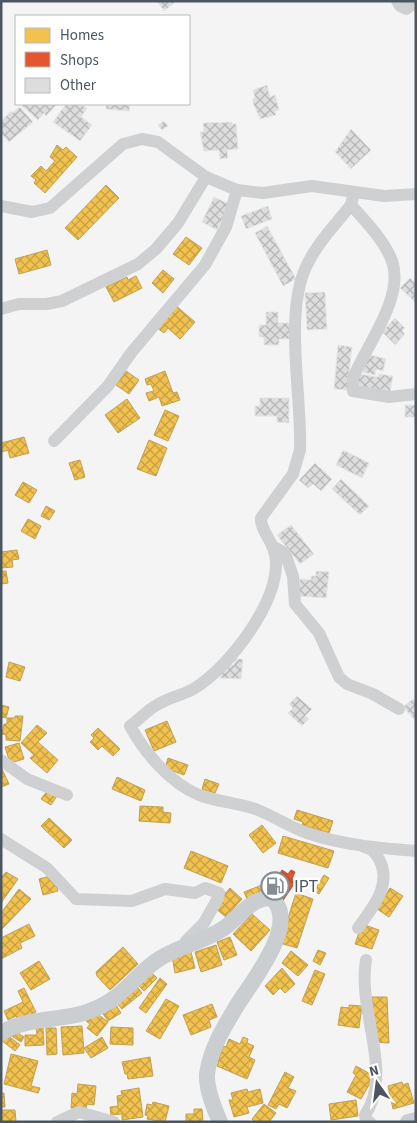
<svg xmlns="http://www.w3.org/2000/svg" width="417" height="1123" font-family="'Source Sans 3',sans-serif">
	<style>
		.homes { fill: url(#homes-cross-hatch); stroke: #c0a154 }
		.shops { fill: url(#shops-cross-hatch); stroke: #b6573d }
		.building { fill: url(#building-cross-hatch); stroke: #e5e6e7 }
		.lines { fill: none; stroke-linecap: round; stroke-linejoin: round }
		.minor { stroke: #ced0d2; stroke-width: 12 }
		.major { stroke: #caced1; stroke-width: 16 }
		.labels { text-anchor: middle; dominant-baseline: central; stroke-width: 5; stroke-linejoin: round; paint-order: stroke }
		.poi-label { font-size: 18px; fill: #4a5661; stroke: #fff; text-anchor: start }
	</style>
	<defs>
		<pattern id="homes-cross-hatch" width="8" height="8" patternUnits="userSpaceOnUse" patternTransform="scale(1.25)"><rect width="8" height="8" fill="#f2c14e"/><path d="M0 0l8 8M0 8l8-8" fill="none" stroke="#c6a044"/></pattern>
		<pattern id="shops-cross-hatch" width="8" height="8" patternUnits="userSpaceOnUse" patternTransform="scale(1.25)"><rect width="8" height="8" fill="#e4572e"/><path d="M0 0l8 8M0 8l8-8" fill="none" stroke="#bb4b2b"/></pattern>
		<pattern id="building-cross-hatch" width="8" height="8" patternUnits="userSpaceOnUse" patternTransform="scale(1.25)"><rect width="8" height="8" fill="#ddddde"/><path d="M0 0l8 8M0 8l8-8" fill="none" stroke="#b5b6b7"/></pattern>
	</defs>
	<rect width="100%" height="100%" fill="#f4f4f4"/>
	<g class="homes">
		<polygon points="57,145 63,150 66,147 77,157 45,193 34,183 36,180 31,176 41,166 46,171 55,161 50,157"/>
		<polygon points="106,185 119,198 78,240 65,228"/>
		<polygon points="186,237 202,248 189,265 173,254"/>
		<polygon points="47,250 51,265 19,274 15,259"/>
		<polygon points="163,270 174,279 163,293 152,283"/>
		<polygon points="136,276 142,288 114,302 106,287 127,277 128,280"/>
		<polygon points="175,305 195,322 180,339 168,328 164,333 156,327"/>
		<polygon points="126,371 139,380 129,394 116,385"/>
		<polygon points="165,371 173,393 177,392 180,400 162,406 159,397 149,401 146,393 154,391 151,384 147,385 145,379"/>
		<polygon points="127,399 140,418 118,433 105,415"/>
		<polygon points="165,410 179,416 168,441 154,435"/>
		<polygon points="24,437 29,453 10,458 8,450 1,452 1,443"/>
		<polygon points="149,440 167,448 156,476 137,469"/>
		<polygon points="80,460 85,477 75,480 69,463"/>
		<polygon points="23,482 37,490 29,503 15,495"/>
		<polygon points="46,506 55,511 49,520 41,516"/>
		<polygon points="28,519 41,526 35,539 21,531"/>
		<polygon points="17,550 19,559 12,560 13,567 1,568 1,552"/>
		<polygon points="1,571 6,571 8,583 1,584"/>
		<polygon points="9,662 25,667 20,681 6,677"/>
		<polygon points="1,705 9,707 6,718 1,717"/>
		<polygon points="15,716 23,716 20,741 6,740 6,735 2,734 4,724 7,724 7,718 15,718"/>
		<polygon points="167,721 176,742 154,751 145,730"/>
		<polygon points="37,725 47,733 38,742 58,760 47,773 30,758 34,755 21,743"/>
		<polygon points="98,728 120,749 113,756 102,746 98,750 90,742 94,738 91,735"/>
		<polygon points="19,743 24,759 10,763 5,747"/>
		<polygon points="168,758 188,765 184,775 165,768"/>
		<polygon points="1,767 9,784 1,787"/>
		<polygon points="117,777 145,790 141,801 112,789"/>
		<polygon points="205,779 219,784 215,793 202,789"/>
		<polygon points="48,790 57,796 51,805 41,799"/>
		<polygon points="140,806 163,807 163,812 171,813 170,823 139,821"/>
		<polygon points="297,810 333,821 329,833 302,825 303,822 294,819"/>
		<polygon points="49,818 72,840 64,848 41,826"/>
		<polygon points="262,825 276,843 263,853 249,835"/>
		<polygon points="283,836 334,851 328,868 278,853"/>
		<polygon points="191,851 228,866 221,883 184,868"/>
		<polygon points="6,872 18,879 1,903 1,878"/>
		<polygon points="54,875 58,891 43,895 39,879"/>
		<polygon points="324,875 329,878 319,894 314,891"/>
		<polygon points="262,885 265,893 247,899 244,892"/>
		<polygon points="230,888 242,899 226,917 216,909 220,899"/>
		<polygon points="390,888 403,896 389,917 377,909"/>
		<polygon points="19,889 31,899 1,930 1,913"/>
		<polygon points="296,893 313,899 297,948 280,943"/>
		<polygon points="252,914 270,930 251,951 233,934"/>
		<polygon points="29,924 35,936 20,943 22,948 1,959 1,938"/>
		<polygon points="362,924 379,930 372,949 355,944"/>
		<polygon points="230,937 237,955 224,960 217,942"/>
		<polygon points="216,945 222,965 201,972 195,952"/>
		<polygon points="123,947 138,964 110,990 97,976 96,972"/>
		<polygon points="318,950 326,953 320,965 313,961"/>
		<polygon points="291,951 308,965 298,976 282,963"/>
		<polygon points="191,952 195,968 175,973 172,956"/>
		<polygon points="39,961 50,979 31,990 20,973"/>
		<polygon points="282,968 295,984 285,993 280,988 273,995 265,986"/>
		<polygon points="315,970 325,974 312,1005 302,1001"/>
		<polygon points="150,971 157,978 144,991 135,982"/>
		<polygon points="160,978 167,984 146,1013 139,1008"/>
		<polygon points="135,984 142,993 122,1009 114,1000"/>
		<polygon points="24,988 36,1012 18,1020 16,1016 8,1020 4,1011 23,1002 18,991"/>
		<polygon points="372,997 387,997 389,1043 373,1042"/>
		<polygon points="166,999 179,1006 160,1039 146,1031"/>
		<polygon points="114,1002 121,1013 108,1021 101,1011"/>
		<polygon points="212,1004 217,1017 209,1020 211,1027 191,1035 183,1015"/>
		<polygon points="349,1005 362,1006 359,1028 338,1025 341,1007 349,1008"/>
		<polygon points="94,1011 108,1022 97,1036 87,1028 90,1024 86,1021"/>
		<polygon points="82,1026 84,1053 63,1055 61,1027"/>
		<polygon points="36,1027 43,1027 44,1045 25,1046 25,1035 37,1035"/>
		<polygon points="111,1027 133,1028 133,1045 110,1044"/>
		<polygon points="46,1028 56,1028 57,1054 47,1055"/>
		<polygon points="13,1030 24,1037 21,1042 10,1035"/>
		<polygon points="5,1033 20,1045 15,1051 1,1040"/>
		<polygon points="102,1037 108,1048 91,1058 84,1048"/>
		<polygon points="243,1037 248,1039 247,1043 254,1046 249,1057 255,1060 247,1079 217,1066 223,1046 226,1047 229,1039 240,1044"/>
		<polygon points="11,1054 38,1061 31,1086 40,1088 38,1093 4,1084"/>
		<polygon points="150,1057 153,1076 128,1079 127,1074 125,1074 122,1062"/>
		<polygon points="356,1066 374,1076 361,1099 347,1092 356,1075 353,1073"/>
		<polygon points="285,1072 294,1077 288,1088 296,1091 287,1108 279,1104 276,1109 268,1105"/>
		<polygon points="402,1082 403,1085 408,1083 414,1103 393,1109 388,1086"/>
		<polygon points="78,1084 96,1086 94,1105 87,1104 86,1109 71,1108 72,1093 77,1094"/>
		<polygon points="139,1088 143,1117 122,1120 122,1114 111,1115 110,1107 118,1106 117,1096 122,1095 121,1091"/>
		<polygon points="247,1089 248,1092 260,1089 263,1103 247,1107 249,1113 234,1117 229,1100 233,1100 231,1093"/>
		<polygon points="1,1093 4,1093 5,1107 1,1107"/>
		<polygon points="356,1100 358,1116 331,1120 329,1104"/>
		<polygon points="153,1102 169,1106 165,1122 147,1119 148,1116 145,1115 147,1104 152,1105"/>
		<polygon points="264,1104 276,1113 269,1122 255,1122 252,1119"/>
		<polygon points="194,1109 202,1109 203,1122 186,1122 186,1114 194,1114"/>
		<polygon points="1,1110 15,1110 16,1122 1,1122"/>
	</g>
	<polygon class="shops" points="282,870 288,874 291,870 295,872 292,879 296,881 282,902 268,893"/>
	<g class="building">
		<polygon points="157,1 173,1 174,3 164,11"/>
		<polygon points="267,85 270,97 275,95 279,110 275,111 276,115 260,119 253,103 253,98 255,98 253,90"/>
		<polygon points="23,104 57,104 46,116 44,113 38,120 21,105"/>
		<polygon points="66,104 80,104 87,108 81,117 92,125 80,141 53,122"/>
		<polygon points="106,104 130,104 129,111 106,109"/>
		<polygon points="20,107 33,122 9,142 1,133 1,121 11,111 12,113"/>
		<polygon points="164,121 168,126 162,130 158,125"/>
		<polygon points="232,122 232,124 236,124 238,149 227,150 228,158 220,159 219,150 204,151 200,132 204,132 203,123"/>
		<polygon points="351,129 371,150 351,169 335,152"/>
		<polygon points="214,197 229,204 217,230 202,222"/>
		<polygon points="268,206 272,219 246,229 241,216"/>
		<polygon points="267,226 296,279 283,286 255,233"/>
		<polygon points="410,278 416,283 415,302 400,288"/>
		<polygon points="325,292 327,329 307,330 305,293"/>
		<polygon points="266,312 278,312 278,323 290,323 290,339 279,339 279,345 264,345 264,337 259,337 259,325 266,325"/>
		<polygon points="395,318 405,328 402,331 405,334 395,345 382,332"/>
		<polygon points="338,345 352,347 347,390 334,389"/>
		<polygon points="367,354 386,359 383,371 376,369 375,375 363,372"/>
		<polygon points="359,374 378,377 379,374 393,376 390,392 357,386"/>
		<polygon points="260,398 289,398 289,423 277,422 277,416 255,416 255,406 260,406"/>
		<rect x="405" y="405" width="11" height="12"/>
		<polygon points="343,450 369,463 362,478 336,465"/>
		<polygon points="315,463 332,479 321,491 313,484 308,488 299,480"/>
		<polygon points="341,479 369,506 360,515 332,489"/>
		<polygon points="291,525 314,554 300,564 277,535"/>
		<polygon points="316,571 329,572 326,598 298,596 300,579 311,580 311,576 316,576"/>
		<polygon points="235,659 243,659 241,679 220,678 221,670 227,670 227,664 234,665"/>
		<polygon points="297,696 312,709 305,716 309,719 302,726 288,713 293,708 289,704"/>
		<polygon points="413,699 416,702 416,721 403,707"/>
	</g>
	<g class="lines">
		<g class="minor">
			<polyline points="397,1 400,6 406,9 416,2"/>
			<path d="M353,197L351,205C366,222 384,240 392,261C405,297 366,346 353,378V391L389,397L416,394"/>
			<path d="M351,205C335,225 317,243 306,267C284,314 302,396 300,450L293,474L261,518C260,532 276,542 276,564C276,605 229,667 195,688C184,695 169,697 157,705C147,710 139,720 130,726C145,753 170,783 199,795C218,802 240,803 258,810C275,817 290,827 307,833C342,845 379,848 416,851"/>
			<polyline points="1,206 32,212 50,208 123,144 142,139 158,142 206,177 237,190 263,193 312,186 384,196 416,194"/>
			<polyline points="1,309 19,304 47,304 62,301 138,264 156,249 178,223 206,177"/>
			<polyline points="54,441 108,386 131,353 205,265 226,227 237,190"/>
			<polyline points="274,547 285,553 293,576 295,604 319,633 339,677 347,684 373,694 399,709"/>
			<polyline points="1,760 27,779 67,795"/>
			<polyline points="1,839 47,868 76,899 132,901 165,889 195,893 205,888 219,893 218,898 204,923 186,941 186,944 191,945"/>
			<path d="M358,928C372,908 393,885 379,859C375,852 372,849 364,847"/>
			<path d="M366,960C357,1011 394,1072 365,1115L366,1120L370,1122"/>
			<polyline points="57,1122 79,1112 114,1122"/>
		</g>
		<g class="major">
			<path d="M1,1033C37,1012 71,1026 110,1001C127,990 139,973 156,961C175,947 201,943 221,930C238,920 249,898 271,898C302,922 249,985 236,1007C224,1027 210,1050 207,1074C206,1089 214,1108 220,1122"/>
			<polyline points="408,1122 416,1120"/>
		</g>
	</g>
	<defs>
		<g id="fuel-ring" transform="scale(1.4375)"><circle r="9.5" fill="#fff" stroke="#868d94" stroke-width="1.5"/><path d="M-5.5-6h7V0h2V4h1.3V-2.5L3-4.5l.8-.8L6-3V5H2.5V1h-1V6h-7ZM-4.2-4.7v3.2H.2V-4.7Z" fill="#868d94"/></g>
	</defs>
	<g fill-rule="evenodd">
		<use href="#fuel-ring" x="275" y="886"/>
	</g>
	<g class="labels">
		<g class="poi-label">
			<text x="294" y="886">IPT</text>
		</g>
	</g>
	<rect width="417" height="1123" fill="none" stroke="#4a5661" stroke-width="5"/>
	<rect x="15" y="15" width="175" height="90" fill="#ffffff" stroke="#b7bbc0"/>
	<rect x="25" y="28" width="25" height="15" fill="#f2c14e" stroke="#b7bbc0"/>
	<text x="60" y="40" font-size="15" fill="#4a5661">Homes</text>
	<rect x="25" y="52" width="25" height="15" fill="#e4572e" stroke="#b7bbc0"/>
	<text x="60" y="65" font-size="15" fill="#4a5661">Shops</text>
	<rect x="25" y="78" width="25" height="15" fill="#ddddde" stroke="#b7bbc0"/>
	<text x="60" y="90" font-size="15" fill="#4a5661">Other</text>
	<g transform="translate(377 1083) rotate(346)" stroke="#ffffff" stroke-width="4" paint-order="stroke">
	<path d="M0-4L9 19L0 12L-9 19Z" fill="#4a5661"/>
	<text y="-8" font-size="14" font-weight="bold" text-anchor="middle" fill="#4a5661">N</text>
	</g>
</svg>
